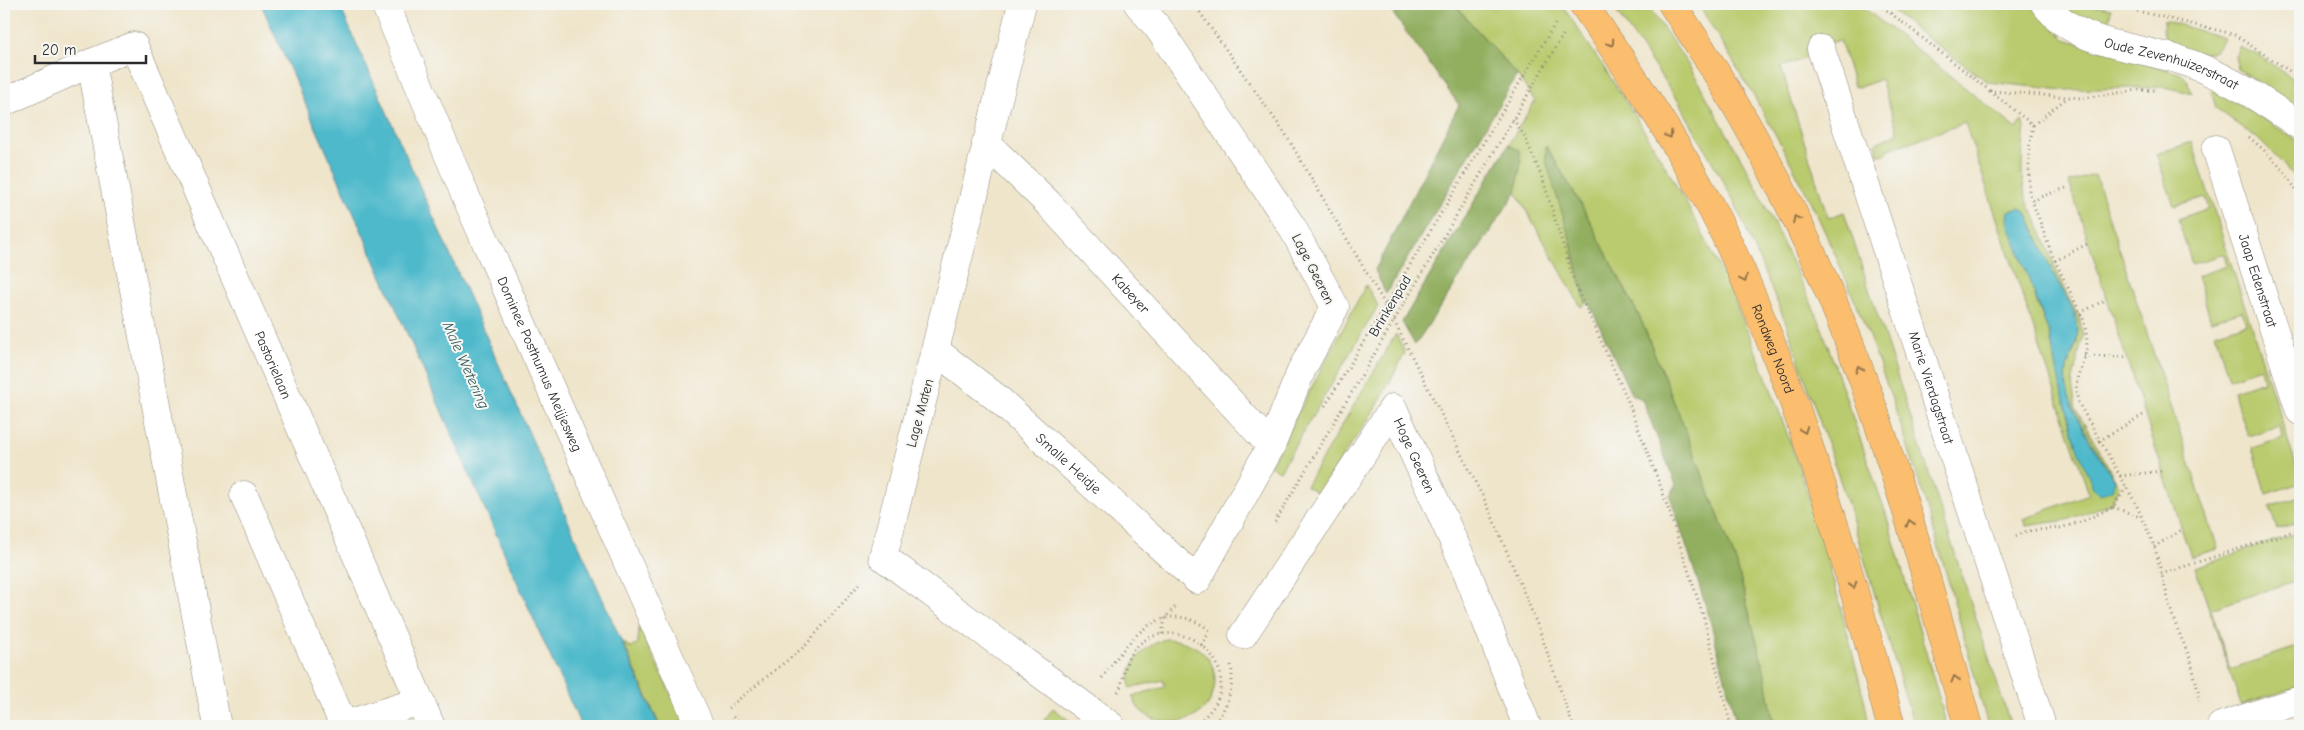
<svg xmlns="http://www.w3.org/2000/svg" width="2304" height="730" font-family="'Comic Neue',sans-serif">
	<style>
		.green { fill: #b9cb6e; stroke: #727b4c; fill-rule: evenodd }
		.forest { fill: #92af61; stroke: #5e6d46 }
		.water { fill: #4eb9cb; stroke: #3c727b }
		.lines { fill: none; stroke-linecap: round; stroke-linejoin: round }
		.minor-casing { stroke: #8d887b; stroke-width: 29 }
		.primary-casing { stroke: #8d887b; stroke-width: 29 }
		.path { stroke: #8d887b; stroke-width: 3; stroke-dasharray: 1 4; stroke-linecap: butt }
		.minor { stroke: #fff; stroke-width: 28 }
		.primary { stroke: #fbbd6e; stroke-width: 28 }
		.oneway { stroke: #93744c }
		.labels { text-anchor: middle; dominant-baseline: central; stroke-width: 4; stroke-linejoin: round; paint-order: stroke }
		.street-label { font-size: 14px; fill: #2b2b2b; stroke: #f6f6f2 }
		.water-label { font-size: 15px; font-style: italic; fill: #375d63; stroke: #f6f6f2 }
	</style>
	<rect width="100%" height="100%" fill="#f6f6f2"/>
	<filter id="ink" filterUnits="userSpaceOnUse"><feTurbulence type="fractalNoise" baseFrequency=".02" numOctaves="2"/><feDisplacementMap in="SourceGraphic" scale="10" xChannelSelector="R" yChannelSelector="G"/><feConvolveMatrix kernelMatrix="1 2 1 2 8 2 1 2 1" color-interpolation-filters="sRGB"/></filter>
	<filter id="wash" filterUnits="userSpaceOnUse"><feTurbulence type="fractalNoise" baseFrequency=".0096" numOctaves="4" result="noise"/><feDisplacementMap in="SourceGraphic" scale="20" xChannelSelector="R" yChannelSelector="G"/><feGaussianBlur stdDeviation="1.12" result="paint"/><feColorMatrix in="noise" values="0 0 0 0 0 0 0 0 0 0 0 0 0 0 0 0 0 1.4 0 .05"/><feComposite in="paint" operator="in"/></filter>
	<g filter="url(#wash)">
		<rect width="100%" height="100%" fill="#efe5cb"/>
		<g class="green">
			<path d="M1454,4H1561C1629,103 1695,206 1742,318C1775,396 1804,476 1827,558C1841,606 1853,655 1865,703L1869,726H1774L1766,678L1736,562L1688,437L1641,320L1583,208L1547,147L1586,303L1581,307L1516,192L1521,162L1512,146L1508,145L1535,101L1517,75Z"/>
			<polygon points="1611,4 1647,4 1691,69 1754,182 1819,320 1886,514 1947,726 1914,726 1847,501 1786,323 1735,203 1679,102"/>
			<path d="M1698,4H1859L2017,129L2022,121L2025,127C2022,157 2017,190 2035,216L2063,287L2079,317L2083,336L2072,384L2076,409L2119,486L2112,503L2067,520L2026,526L2023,519L2089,494L1965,123L1887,150V154L1878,155L1876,143L1898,133L1881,79L1860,87L1854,86L1840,40L1805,50L1807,58L1781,67L1828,218L1844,212L2011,726H1988C1945,566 1902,404 1834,252C1796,165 1748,84 1698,4ZM2019,208L2024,211L2029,217L2049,265L2076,316L2078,330L2077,343L2067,367L2066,390L2080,422L2111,475L2077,447L2061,389L2050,336L2037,303L2009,211Z"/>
			<polygon points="1885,4 2030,4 2065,39 2182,74 2187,80 2192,93 2164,87 2063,90 1988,82 1921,34"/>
			<polygon points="2060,4 2078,4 2111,9 2110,18 2104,25 2090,27"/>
			<path d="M2164,20L2224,38C2220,44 2217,50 2210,52C2199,56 2170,47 2164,35C2162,30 2164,25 2164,20Z"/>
			<polygon points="2239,47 2258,55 2300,83 2300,110 2238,69 2235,56"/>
			<polygon points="2216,89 2300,142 2300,185 2283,164 2257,138 2216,108 2211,91"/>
			<polygon points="2192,142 2300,478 2300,494 2297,484 2266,494 2252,448 2283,438 2279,426 2248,436 2233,391 2264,381 2261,368 2229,379 2215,333 2246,323 2242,311 2211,321 2197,276 2227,266 2224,254 2192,264 2178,219 2209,208 2205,197 2174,206 2156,154"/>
			<polygon points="2095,175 2218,549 2191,557 2069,182"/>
			<polygon points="1366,285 1378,306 1280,471 1270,466"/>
			<polygon points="1396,334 1405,353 1377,406 1318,493 1306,486"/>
			<polygon points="2300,496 2300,522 2277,529 2270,507"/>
			<polygon points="2300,532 2300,579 2211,609 2230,669 2300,646 2300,686 2241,705 2195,567"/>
			<polygon points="639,627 686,726 660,726 623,642 631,648 638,643"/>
			<path d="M1165,639C1198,640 1224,662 1212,696C1202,726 1159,730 1139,709C1136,706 1134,700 1132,696L1165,687L1163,680L1130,688C1127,662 1143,647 1165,639Z"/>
			<polygon points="1053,708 1075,725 1075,726 1040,726"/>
		</g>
		<g class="forest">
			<polygon points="1386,4 1454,4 1517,75 1386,294 1375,270 1459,105"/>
			<polygon points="1508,145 1519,150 1521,162 1516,192 1415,345 1402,322"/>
			<polygon points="1546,146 1583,208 1641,320 1688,437 1736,562 1766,678 1774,726 1737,726 1709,616 1670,496 1676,485 1642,399 1631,394 1589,303 1586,303 1571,242 1546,161"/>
		</g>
		<g class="water">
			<polygon points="261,4 339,4 659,726 581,726"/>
			<path d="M2019,208L2025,211L2029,217C2038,237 2046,258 2055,277C2062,290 2072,305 2076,318C2083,343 2066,355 2066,377C2065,404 2099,458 2115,480L2112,491L2099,494L2092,486L2077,447L2061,389L2050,336L2010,228L2008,219L2009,211Z"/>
		</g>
	</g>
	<g filter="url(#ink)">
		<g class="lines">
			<g class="minor-casing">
				<g id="minor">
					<path id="s1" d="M385,4L466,197L699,724"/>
					<path d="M1022,4C974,188 931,373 883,557L1111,726"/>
					<path id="s2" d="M2045,4C2080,50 2144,45 2194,65C2232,80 2267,103 2300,126"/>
					<path id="s3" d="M1821,49L2042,726"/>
					<polyline points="4,102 91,63"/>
					<path id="s4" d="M986,143L1048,203L1271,446"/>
					<path id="s5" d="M2216,149L2300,411"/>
					<path id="s6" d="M936,351L997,398L1197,580L1271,446L1302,369L1335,307L1292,227L1159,29L1138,4"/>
					<polyline points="244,495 344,726"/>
					<path id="s7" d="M1243,635L1393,408L1464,564L1527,726"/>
					<path id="s8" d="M217,726L91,63L134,46L431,726"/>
					<polyline points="341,726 420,701"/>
					<polyline points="2221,726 2300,700"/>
				</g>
			</g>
			<g class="primary-casing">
				<g id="primary">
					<path id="s9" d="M1583,4C1627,67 1670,131 1706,198C1736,254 1760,314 1783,373C1826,488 1860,607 1891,726"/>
					<path d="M1672,4C1743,109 1804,223 1849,342C1897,467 1932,597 1968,726"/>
				</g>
			</g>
			<g class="path">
				<polyline points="1194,4 1286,135 1386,306"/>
				<polyline points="1879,4 1990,91 2081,98 2139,90 2155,90"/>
				<polyline points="2108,4 2233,34 2300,78"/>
				<path d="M1990,91L2033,125L2029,148V192L2051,252L2083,319C2086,329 2088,342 2086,351C2081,375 2073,374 2078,402L2136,504L2155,548L2173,618L2191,661L2198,691L2199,701"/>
				<polyline points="1513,119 1524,135 1543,180 1575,284 1626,396 1663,493 1703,615 1731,726"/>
				<polyline points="2033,125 2068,97"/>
				<path d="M2249,137C2270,155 2289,173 2300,199"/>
				<polyline points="2033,202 2040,197 2069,187"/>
				<polyline points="2055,261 2087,244"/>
				<polyline points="2080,313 2105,300"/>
				<polyline points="1394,321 1489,509 1539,629 1573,726"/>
				<polyline points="2084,356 2125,357"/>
				<polyline points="1325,406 1555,24"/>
				<polyline points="2099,441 2143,415"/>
				<polyline points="2120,476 2162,471"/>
				<polyline points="2113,507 2140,517"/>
				<polyline points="1275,522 1563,35"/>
				<polyline points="2016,536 2027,531 2060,528 2081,522 2113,507 2126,488"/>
				<polyline points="2154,547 2181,530"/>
				<polyline points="2161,574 2300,529"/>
				<polyline points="1162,634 1165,618 1177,605"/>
				<polyline points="1201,645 1209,633"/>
				<path d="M1102,678C1129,640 1161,593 1211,631"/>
				<path d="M1118,692C1125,679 1123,664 1132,652C1166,608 1238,650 1217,700C1213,710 1202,719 1195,726"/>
				<polyline points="728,708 805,646 861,582"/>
				<polyline points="733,717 745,726"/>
				<path d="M1212,726C1227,709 1235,687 1231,665"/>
			</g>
			<use href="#minor" class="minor"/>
			<use href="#primary" class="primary"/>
		</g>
		<defs><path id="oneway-chevron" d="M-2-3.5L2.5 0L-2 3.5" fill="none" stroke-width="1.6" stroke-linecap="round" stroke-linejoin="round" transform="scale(1.25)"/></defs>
		<g class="oneway">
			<use href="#oneway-chevron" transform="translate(1611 43) rotate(56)"/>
			<use href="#oneway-chevron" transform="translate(1669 135) rotate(59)"/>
			<use href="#oneway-chevron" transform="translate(1796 219) rotate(-116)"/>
			<use href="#oneway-chevron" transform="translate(1744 279) rotate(65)"/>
			<use href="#oneway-chevron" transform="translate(1859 369) rotate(-110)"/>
			<use href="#oneway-chevron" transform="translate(1804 430) rotate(69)"/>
			<use href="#oneway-chevron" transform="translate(1910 523) rotate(-106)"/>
			<use href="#oneway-chevron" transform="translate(1853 585) rotate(73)"/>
			<use href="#oneway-chevron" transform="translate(1955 679) rotate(-105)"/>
		</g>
	</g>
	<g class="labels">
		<g class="street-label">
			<text stroke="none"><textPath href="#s2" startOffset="142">Oude Zevenhuizerstraat</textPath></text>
			<text transform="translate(1313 269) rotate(63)">Lage Geeren</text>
			<text stroke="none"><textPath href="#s5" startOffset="138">Jaap Edenstraat</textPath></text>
			<text stroke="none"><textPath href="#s4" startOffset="209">Kabeyer</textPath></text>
			<text transform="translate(1390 306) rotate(-59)">Brinkenpad</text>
			<text stroke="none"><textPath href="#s9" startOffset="395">Rondweg Noord</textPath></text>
			<text stroke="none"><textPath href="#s8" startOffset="1069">Pastorielaan</textPath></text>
			<text stroke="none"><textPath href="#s1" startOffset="392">Dominee Posthumus Meijjesweg</textPath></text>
			<text stroke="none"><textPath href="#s3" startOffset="356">Marie Vierdagstraat</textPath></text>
			<text transform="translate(920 413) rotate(-75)">Lage Maten</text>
			<text stroke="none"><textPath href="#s7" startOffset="324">Hoge Geeren</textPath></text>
			<text stroke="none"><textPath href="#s6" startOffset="174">Smalle Heidje</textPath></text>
		</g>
		<g class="water-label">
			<text transform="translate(466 365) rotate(66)">Male Wetering</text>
		</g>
	</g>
	<rect width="2304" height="730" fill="none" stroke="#f6f6f2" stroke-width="20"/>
	<path d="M35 55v8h111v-8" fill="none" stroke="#2b2b2b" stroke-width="2.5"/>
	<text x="42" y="55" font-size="15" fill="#2b2b2b" stroke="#f6f6f2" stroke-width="4" paint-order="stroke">20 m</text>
</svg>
